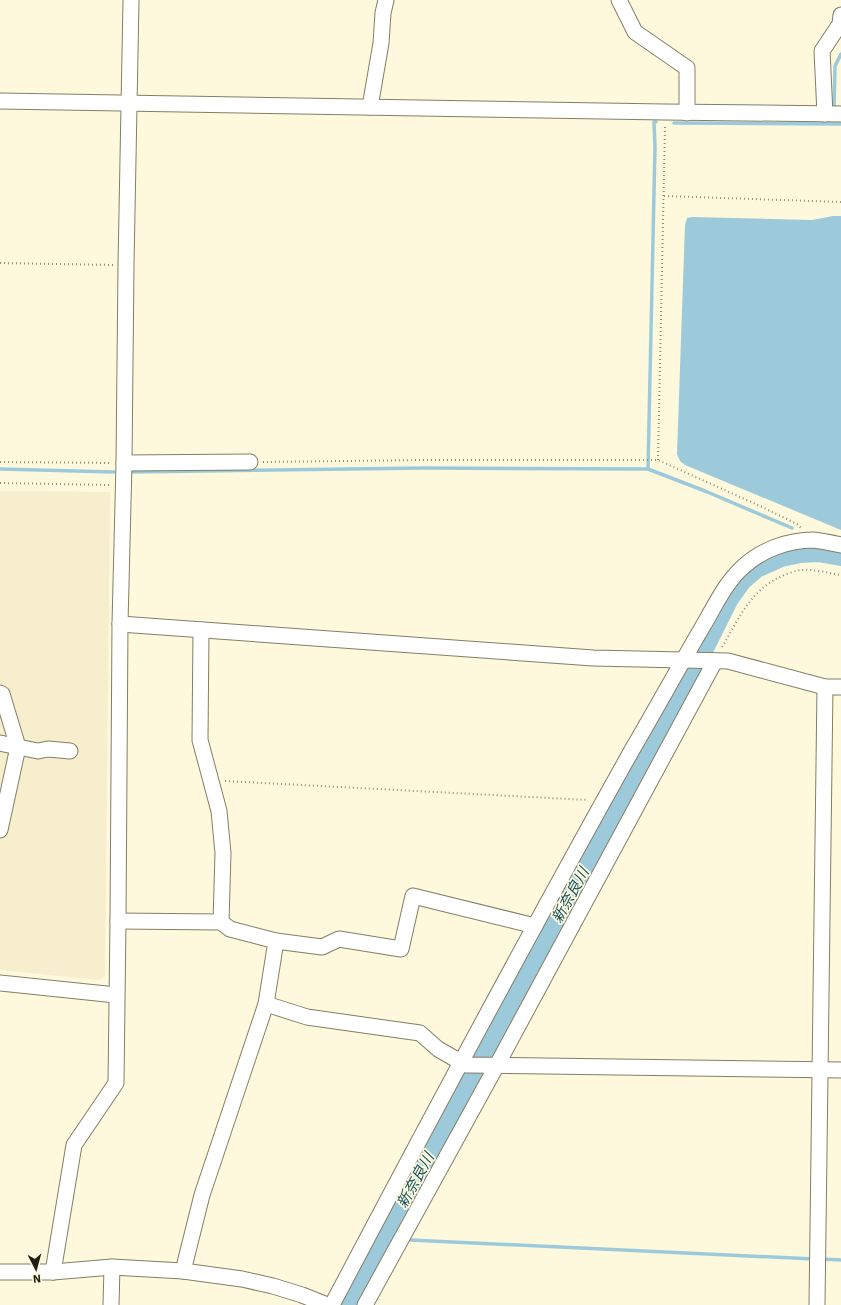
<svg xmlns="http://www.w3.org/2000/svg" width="841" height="1305" font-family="'IBM Plex Sans','Noto Sans JP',sans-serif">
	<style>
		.built { fill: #f6eecc }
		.water { fill: #9dcada }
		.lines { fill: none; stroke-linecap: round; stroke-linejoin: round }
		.stream { stroke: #9dcada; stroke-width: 3.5 }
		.river { stroke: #9dcada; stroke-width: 22 }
		.minor-casing { stroke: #837e66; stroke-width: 17 }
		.path { stroke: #918d7b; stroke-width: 2; stroke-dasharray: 1 3; stroke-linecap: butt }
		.minor { stroke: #fff; stroke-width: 15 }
		.labels { text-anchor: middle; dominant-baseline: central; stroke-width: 3.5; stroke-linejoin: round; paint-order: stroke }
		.water-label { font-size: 15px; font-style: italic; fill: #155263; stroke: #fef8dd }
	</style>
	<rect width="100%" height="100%" fill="#fef8dd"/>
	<polygon class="built" points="0,491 110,492 105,976 99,980 0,970"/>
	<polygon class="water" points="833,216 841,216 841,530 685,465 680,461 677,454 685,225 687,218 692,217 812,220"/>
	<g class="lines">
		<g class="stream">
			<polyline points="834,111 835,66 841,54"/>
			<polyline points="674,123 841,124"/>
			<polyline points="0,469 114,472"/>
			<polyline points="648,469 655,147 654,122 656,122"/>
			<polyline points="130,472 423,468 648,469 705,491 792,528"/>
			<polyline points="410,1240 814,1259"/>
			<polyline points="822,1259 841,1260"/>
		</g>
		<polyline class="river" points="347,1305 388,1230 455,1103 693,668 728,598 741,580 756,567 781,556 800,552 818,551 841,555"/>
		<g class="minor-casing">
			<g id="minor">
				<polyline points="619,0 635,32 687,68 687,113"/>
				<polyline points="0,101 665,112 841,114"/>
				<polyline points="370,107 381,43 383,13 386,0"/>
				<polyline points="825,114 822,51 840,24 841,15"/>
				<polyline points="124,463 250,462"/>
				<polyline points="120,624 593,658 728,661 825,687 841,687"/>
				<polyline points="201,630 200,740 219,811 223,853 221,922"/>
				<polyline points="0,693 2,694 18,747 38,751 48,749 70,751"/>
				<polyline points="0,743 18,747 0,830"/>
				<polyline points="118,921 221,922 230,929 276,941 266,1004 202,1195 183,1271"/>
				<polyline points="276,941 322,947 339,939 401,949 413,896 535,926"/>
				<polyline points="0,983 116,995"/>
				<polyline points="266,1004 307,1017 420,1033 438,1049 466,1065 841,1070"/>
				<polyline points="0,1272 53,1272 112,1267 183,1271 242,1279 273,1286 302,1295 327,1305"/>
				<polyline points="53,1272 74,1145 116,1083 118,921 120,624 124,463 126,265 131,0"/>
				<polyline points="111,1305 112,1267"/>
				<path d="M332,1305C430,1119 529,934 632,750C656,709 679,667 703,626C715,606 725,583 743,567C761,550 788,540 813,540C822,541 832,543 841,545"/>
				<polyline points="365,1305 497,1065 715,661"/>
				<polyline points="817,1305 825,687"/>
			</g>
		</g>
		<g class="path">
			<polyline points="664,196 841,202"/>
			<polyline points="0,263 113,265"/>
			<polyline points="658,460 665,126"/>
			<polyline points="0,462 111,463"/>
			<polyline points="263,462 424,460 658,460 760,506 797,524 801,528"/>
			<polyline points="0,483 110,485"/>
			<path d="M722,647C738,620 750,591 780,577C786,574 794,571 801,570C814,569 828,573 841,575"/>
			<polyline points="225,781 588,800"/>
		</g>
		<use href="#minor" class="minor"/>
	</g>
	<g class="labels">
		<g class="water-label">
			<text transform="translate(570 895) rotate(-61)">新奈良川</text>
			<text transform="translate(415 1180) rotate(-61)">新奈良川</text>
		</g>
	</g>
	<g transform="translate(36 1269) rotate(174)" stroke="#fef8dd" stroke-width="3" paint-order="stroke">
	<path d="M0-3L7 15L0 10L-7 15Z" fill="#201e14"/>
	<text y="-6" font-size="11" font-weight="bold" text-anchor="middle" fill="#201e14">N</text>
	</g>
</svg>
